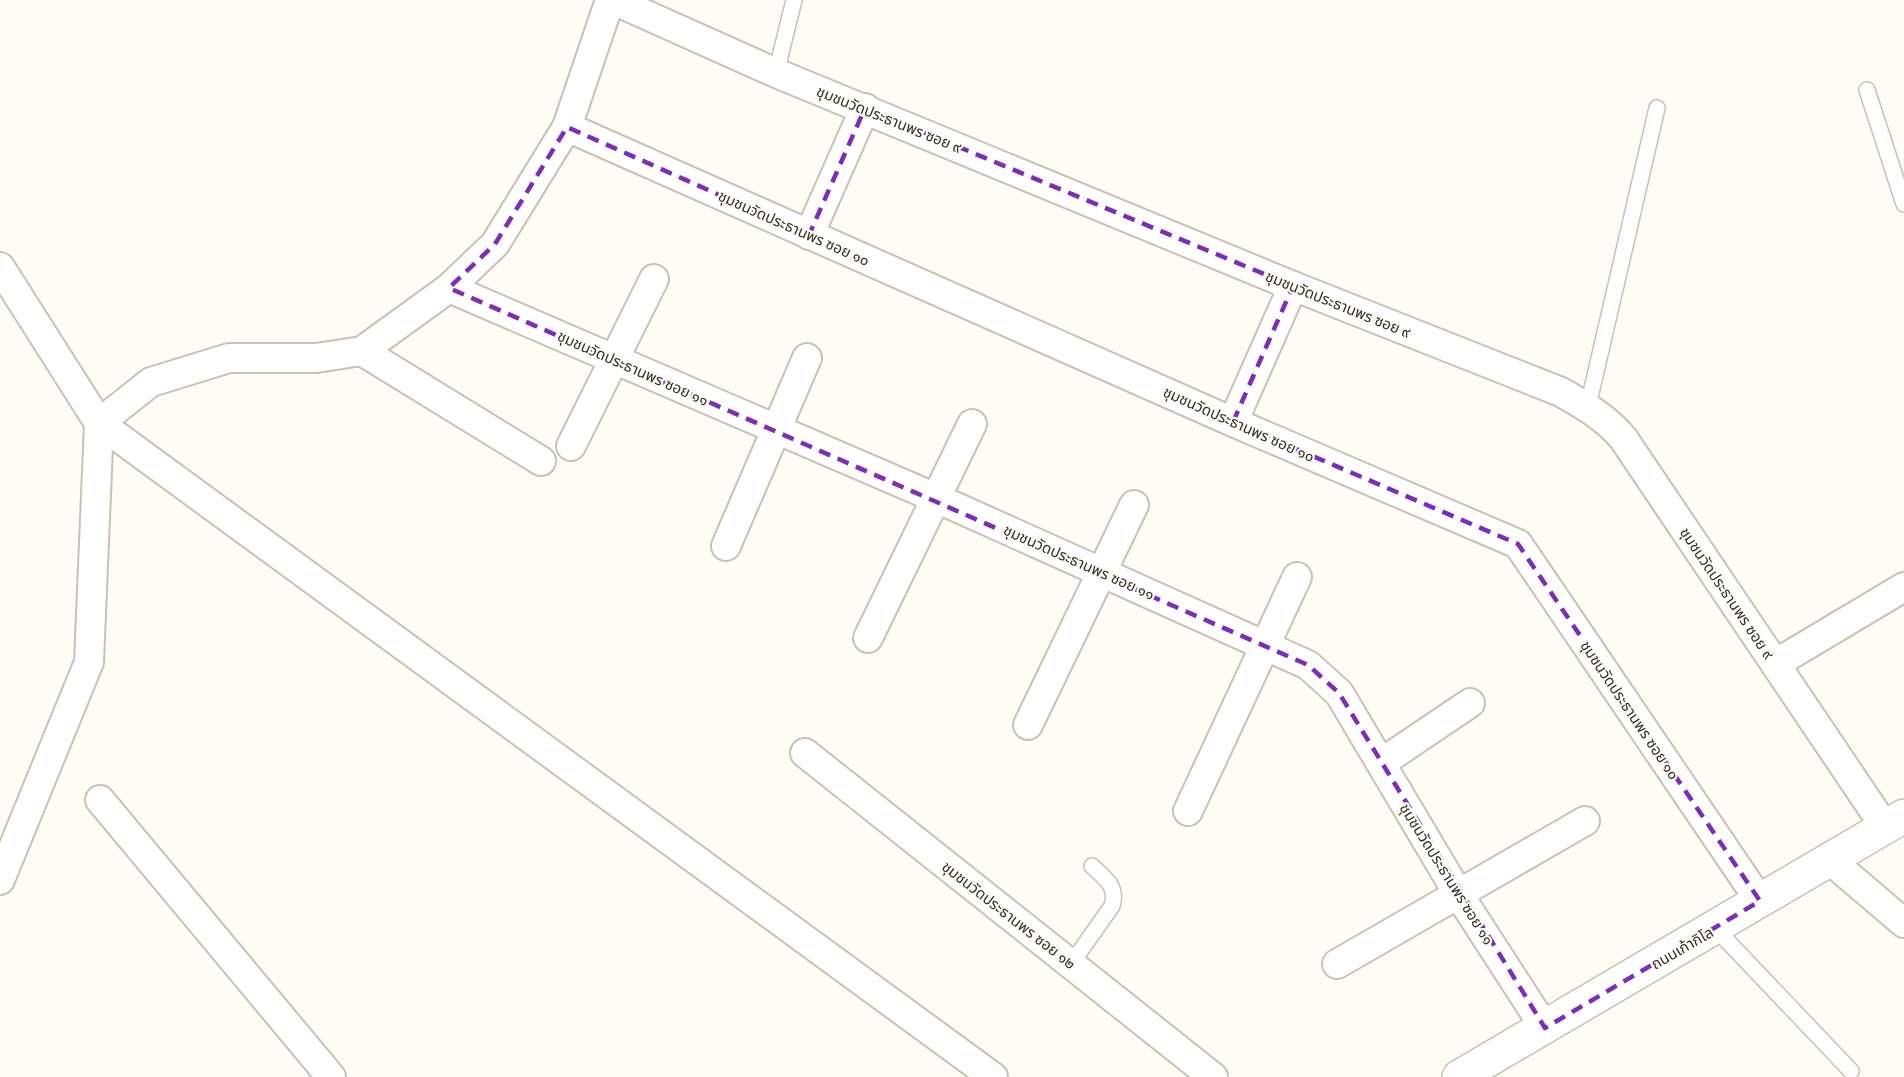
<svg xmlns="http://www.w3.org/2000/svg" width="1904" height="1077" font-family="'IBM Plex Serif','Noto Sans Thai',serif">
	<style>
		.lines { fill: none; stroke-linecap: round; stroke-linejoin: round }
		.service-casing { stroke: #cac0b3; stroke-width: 18 }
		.minor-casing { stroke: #cac0b3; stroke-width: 32 }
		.secondary-casing { stroke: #cac0b3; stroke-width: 36 }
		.service { stroke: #fff; stroke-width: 15 }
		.minor { stroke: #fff; stroke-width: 28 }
		.secondary { stroke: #fff; stroke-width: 33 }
		.marked { fill: none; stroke: #7b2cbf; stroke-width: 4.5; stroke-dasharray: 12 8; stroke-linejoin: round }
		.labels { text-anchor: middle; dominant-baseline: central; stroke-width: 4.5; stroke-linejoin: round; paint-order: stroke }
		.street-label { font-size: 15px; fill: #312d28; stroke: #fffbf5 }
	</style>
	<rect width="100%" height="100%" fill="#fffbf5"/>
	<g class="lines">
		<g class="service-casing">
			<g id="service">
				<polyline points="776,73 794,0"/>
				<polyline points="1867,90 1904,204"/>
				<polyline points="1588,406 1657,108"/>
				<polyline points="1715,928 1851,1071"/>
				<path d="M1071,964L1112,906C1118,887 1106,879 1092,866"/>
			</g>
		</g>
		<g class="minor-casing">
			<g id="minor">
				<path d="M613,0L776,73L1293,286L1561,392C1584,405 1606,418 1623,438L1885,827"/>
				<polyline points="567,127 1233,422 1518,544 1760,901"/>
				<polyline points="809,235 865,108"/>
				<polyline points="0,267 99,423 993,1077"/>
				<polyline points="449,288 936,498 1308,665 1339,693 1459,895 1545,1028"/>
				<polyline points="362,351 541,461"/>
				<polyline points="1233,422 1293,286"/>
				<polyline points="571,446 654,279"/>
				<polyline points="726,546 807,358"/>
				<polyline points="868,638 972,424"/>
				<polyline points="1775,664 1904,587"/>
				<polyline points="1028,725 1134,505"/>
				<polyline points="805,753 1213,1077"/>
				<polyline points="1381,763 1470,703"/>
				<polyline points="100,800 331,1077"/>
				<polyline points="1188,811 1297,577"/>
				<polyline points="1830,860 1904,923"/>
				<polyline points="0,880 89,662 99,423 151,382 229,358 316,358 362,351 449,288 495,244 567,127 610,0"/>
				<polyline points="1337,964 1585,821"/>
			</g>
		</g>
		<g class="secondary-casing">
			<polyline id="secondary" points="1459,1077 1904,816"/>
		</g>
		<use href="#service" class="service"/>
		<use href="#minor" class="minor"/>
		<use href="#secondary" class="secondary"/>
	</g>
	<path class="marked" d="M865,108L1293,286L1233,422L1518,544L1760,901L1545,1028L1339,693L1308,665L449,288L495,244L567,127L809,235Z"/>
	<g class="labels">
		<g class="street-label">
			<text transform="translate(889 119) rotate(22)">ชุมชนวัดประธานพร ซอย ๙</text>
			<text transform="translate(794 228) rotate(24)">ชุมชนวัดประธานพร ซอย ๑๐</text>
			<text transform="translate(1338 304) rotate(22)">ชุมชนวัดประธานพร ซอย ๙</text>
			<text transform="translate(633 368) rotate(24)">ชุมชนวัดประธานพร ซอย ๑๑</text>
			<text transform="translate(1239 424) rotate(24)">ชุมชนวัดประธานพร ซอย ๑๐</text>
			<text transform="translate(1079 562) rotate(24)">ชุมชนวัดประธานพร ซอย ๑๑</text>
			<text transform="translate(1727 593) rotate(56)">ชุมชนวัดประธานพร ซอย ๙</text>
			<text transform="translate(1630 710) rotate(56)">ชุมชนวัดประธานพร ซอย ๑๐</text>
			<text transform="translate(1447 874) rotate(58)">ชุมชนวัดประธานพร ซอย ๑๑</text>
			<text transform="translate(1009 915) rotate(38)">ชุมชนวัดประธานพร ซอย ๑๒</text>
			<text transform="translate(1682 948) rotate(-30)">ถนนเก้ากิโล</text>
		</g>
	</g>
</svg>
